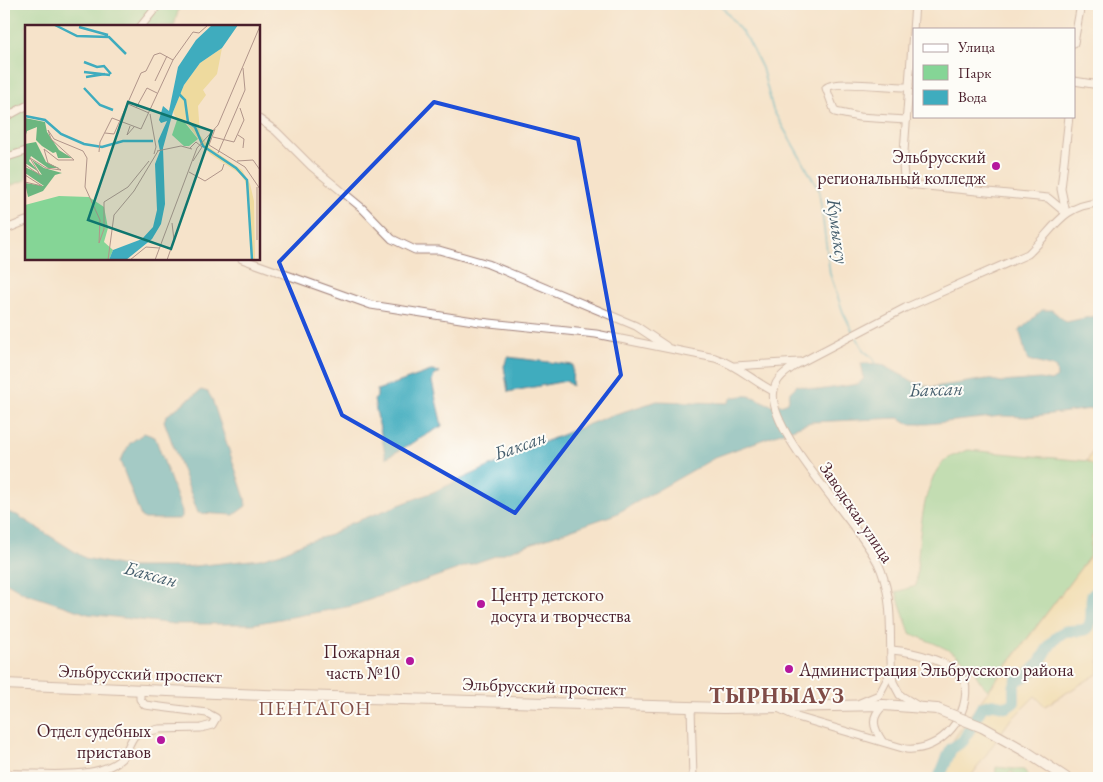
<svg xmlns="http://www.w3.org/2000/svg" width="1103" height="782" font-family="'EB Garamond',serif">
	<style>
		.green { fill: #85d596; stroke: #687a60 }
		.sand { fill: #eeda9e; stroke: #9c7c64 }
		.water { fill: #3facbe; stroke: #446674 }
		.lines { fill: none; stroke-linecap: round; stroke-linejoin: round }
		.stream { stroke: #3facbe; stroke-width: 2 }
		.river { stroke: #3facbe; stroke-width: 12 }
		.minor-casing { stroke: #a0817a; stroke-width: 9 }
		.primary-casing { stroke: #a0817a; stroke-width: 12 }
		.minor { stroke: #fff; stroke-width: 7 }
		.primary { stroke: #fff; stroke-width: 10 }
		.primary-bridge-casing { stroke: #a0817a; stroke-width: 12; stroke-linecap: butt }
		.primary-bridge { stroke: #fff; stroke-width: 10 }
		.marked { fill: none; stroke: #1d4ed8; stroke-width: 4; stroke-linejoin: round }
		.poi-dot { fill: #b5179e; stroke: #fdfcf7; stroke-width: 2 }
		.labels { text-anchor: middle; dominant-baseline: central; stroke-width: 4; stroke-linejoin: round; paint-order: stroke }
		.poi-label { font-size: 18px; fill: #4a1f2b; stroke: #fdfcf7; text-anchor: end }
		.street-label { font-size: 18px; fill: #4a1f2b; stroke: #fdfcf7 }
		.water-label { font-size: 19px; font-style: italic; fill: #455e6d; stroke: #fdfcf7 }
		.neighbourhood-label { font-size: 19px; letter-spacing: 1px; fill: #804c47; stroke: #fdfcf7 }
		.district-label { font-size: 22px; font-weight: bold; letter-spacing: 1px; fill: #804c47; stroke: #fdfcf7 }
		.inset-river { fill: none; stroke: #3facbe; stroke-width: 2.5 }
		.inset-road { fill: none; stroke: #b1958a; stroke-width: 1 }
		.view { fill: #0f766e; fill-opacity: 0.15; stroke: #0f766e; stroke-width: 2.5 }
		.inset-edge { fill: none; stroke: #4a1f2b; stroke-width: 2.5 }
	</style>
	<rect width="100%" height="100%" fill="#fdfcf7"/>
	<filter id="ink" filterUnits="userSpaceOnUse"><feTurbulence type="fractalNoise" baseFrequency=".02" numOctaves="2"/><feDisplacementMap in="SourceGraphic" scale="10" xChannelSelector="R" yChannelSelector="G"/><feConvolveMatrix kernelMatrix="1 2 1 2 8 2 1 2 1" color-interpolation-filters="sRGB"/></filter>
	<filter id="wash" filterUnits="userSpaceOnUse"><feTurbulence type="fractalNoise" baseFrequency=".0096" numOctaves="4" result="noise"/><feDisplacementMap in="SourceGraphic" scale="20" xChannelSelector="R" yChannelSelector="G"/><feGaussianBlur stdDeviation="1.12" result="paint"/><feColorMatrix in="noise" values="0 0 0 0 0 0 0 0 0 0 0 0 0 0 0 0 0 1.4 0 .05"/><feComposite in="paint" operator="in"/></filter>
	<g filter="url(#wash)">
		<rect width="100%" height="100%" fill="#f6e3ca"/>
		<g class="green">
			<polygon points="4,4 180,4 174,26 26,26 26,180 4,188"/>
			<path d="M968,450L1087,461L1099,468V528L1092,537L1090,556L988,690C978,682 976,671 967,663C951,648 929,642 910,633L896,592L916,586C919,554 919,479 947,459C953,455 962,453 968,450Z"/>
			<polygon points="996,767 1024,770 1030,778 1013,776 1013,772 1010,772 1009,775 1001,774 1000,778 995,778"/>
		</g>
		<g class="sand">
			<polygon points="1099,447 1099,468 1087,461 1093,451"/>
			<polygon points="1099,528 1099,673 1045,706 1035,696 1008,723 970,778 935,778 954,739 971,714 1090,556 1092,537"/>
		</g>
		<g class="water">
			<path d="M1042,310H1052L1066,322L1099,315V408L1027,417L1002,416L927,424H909L899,418L811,422L718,456L616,514L352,606L253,624H174L88,614L24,593L4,581V511L17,515L85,558L129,567H185L260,559L281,553L305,542L331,535L349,524L433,492L537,445L609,416L657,401L728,403L732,397C737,397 744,395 749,396C764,399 770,411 788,402L790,392L797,385L818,390L858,384L864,378L861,363L881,364L920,385L934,387L987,379L1002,382L1040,379L1051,381L1057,377L1056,368L1028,360C1023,351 1024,342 1019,331Z"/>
			<polygon points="508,357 573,365 572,386 566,381 508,392 504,366"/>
			<polygon points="431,371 440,372 434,376 432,382 442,426 386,458 374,400 377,397 377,390"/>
			<polygon points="201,390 208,392 212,399 245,498 246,506 234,515 198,513 164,421 166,416"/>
			<polygon points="144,433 155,437 182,511 182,517 179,519 145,519 141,517 120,461 130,443"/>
		</g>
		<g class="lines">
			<g class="stream">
				<polyline points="720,4 748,40 762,68 773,110 819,190 830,274 843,312 853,332"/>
				<polyline points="856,336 864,351 872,357 877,366"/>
			</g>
			<path class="river" d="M939,778L951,749L963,741L982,707L993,704L1007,707L1014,702V687L1017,680C1045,670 1040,649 1062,633C1069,628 1082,634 1088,627C1094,619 1090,606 1092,596L1099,589"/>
		</g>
	</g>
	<g filter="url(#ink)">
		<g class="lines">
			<g class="minor-casing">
				<g id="minor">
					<polyline points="915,4 903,165 904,178 909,184 917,185 1048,198 1066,213"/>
					<polyline points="141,26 159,4"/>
					<polyline points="1074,43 1081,4"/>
					<polyline points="1074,81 1099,85"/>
					<polyline points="4,118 26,106"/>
					<polyline points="259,119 276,131 311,166 362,208 392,239 415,250 439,250 488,264 636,326 666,346"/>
					<path d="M906,120L859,117L835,112L826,88C835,79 893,88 909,87"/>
					<polyline points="4,158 26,151"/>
					<polyline points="1066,213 1061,189 1069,116"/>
					<polyline points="4,230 26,221"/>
					<path d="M242,259L371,305L480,322L596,334L715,358C737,365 753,381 773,391"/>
					<polyline points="735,366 799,362"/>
					<polyline points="860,703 879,695 891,672"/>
					<path d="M918,706L900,695L893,682C887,644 896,610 881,570C865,528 764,431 774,390C776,378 787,371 796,365L905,308L1028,254C1053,231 1061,205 1099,203"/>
					<polyline points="691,707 693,778"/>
					<path d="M778,708L797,717L906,749C942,752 971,715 965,681C951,661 916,652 892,650"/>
					<path d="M882,741C873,727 870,717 884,705"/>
					<path d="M4,774C38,772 95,782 121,759C127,753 129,742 135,735L159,729L201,728L212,725L216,718L207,713L145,705L140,699V689"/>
				</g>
			</g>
			<g class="primary-casing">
				<g id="primary">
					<polyline points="4,684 263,695 723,708 884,705 937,709"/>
					<polyline points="1025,751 1066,778"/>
				</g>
			</g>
			<use href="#minor" class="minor"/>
			<use href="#primary" class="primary"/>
			<g class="primary-bridge-casing">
				<polyline id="primary-bridge" points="937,709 982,727 1025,751"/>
			</g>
			<use href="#primary-bridge" class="primary-bridge"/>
		</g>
	</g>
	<path d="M0 0H1103V782H0ZM434,102L578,139L621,375L515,513L342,415L279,262Z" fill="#f6e3ca" fill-opacity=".55" fill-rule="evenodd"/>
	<path class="marked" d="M434,102L578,139L621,375L515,513L342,415L279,262Z"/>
	<g class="poi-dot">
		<circle cx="996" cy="166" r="5"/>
		<circle cx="481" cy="604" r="5"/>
		<circle cx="410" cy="661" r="5"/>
		<circle cx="789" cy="669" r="5"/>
		<circle cx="161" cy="740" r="5"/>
	</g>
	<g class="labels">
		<g class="poi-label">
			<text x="986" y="156">Эльбрусский<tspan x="986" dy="21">региональный колледж</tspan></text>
			<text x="491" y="594" text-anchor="start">Центр детского<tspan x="491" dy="21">досуга и творчества</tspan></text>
			<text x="400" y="651">Пожарная<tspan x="400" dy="21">часть №10</tspan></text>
			<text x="799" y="669" text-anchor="start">Администрация Эльбрусского района</text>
			<text x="151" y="730">Отдел судебных<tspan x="151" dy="21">приставов</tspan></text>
		</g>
		<g class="street-label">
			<text transform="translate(857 512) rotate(56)">Заводская улица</text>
			<text transform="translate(140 673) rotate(2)">Эльбрусский проспект</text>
			<text transform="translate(544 686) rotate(2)">Эльбрусский проспект</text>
		</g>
		<g class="water-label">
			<text transform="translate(838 231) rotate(82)">Кумыксу</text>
			<text transform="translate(936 389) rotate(-2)">Баксан</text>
			<text transform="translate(520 445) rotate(-20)">Баксан</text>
			<text transform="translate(151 574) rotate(15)">Баксан</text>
		</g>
		<g class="neighbourhood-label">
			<text x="315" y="708">ПЕНТАГОН</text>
		</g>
		<g class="district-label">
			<text x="777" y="695">ТЫРНЫАУЗ</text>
		</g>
	</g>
	<g transform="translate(25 25)">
		<rect width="235" height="235" fill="#f6e3ca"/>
		<path d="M157,94L173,114L164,121H159L147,110L152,95ZM34,171L64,172L79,182L83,203L79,217L88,225L84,235H0V180Z" fill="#85d596"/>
		<path d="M0,93L20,97L22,107L34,125L47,133H33L31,127L28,128L17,121L11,115L12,102L2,106L0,113ZM11,117L21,137L34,143H23L6,131L4,136L14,147L0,138V119ZM7,135L19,143L37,148L30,150L18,166L3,172L0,158L19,161L0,148V142L17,150Z" fill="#6cb67f"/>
		<path d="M197,23L192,49L178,65L181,70L173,81L175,110L185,123L217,145L225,159L229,176L230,235H226L225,178L220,156L214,148L185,129L162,99L156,94L152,95L148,87L159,60L175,38Z" fill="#eeda9e"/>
		<path d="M187,0H213L197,23L175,38L159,60L148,87L138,123L140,179L136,199L127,214L101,235H84L88,225L117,214L128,202L132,185L130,139L135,126L133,116L142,96L136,98L134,95L138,81L144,86L153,42L171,15Z" fill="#3facbe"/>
		<path class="inset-river" d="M30,0L52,11L84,12L101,29M54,2L83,10M59,37L72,42L79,41L86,49M59,47L85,50M61,52L80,49M59,63L75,80L88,85M154,69L160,75L163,97L170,102L178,121L211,143L222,155L227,235M0,91L20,95L36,109L59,119L77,122L98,116H128"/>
		<path class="inset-road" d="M130,56L142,31M103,79L124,88M111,83L122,63L132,68M125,89L131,122L129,129M105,101L102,110L109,102M190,104L184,120L220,142L235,164M80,108L89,109L116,48L121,46L129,30L135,28L148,35M213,110L219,114L218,123M188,112L209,117L219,95L215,83M165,123L171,117L177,122L168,136M132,126L156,121L167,124M74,127L75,117L87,93L116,104L148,35L168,7L174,8L183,0M193,128L220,65L218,43M212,136L228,135L235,145M0,140L15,150L5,133L21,143L36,145L23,138L19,124L33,135H49L26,114L23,105L29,114L58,126L62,133L60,162L75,195L74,218L79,204V177L103,162L124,136M164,147L180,156L197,145L199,139M0,150L17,161L0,157M232,215V162M83,235L89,190L109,166L133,126M105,235L121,222L134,223M130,235L172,123L193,100L235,1M142,235L149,215L147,198"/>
		<path class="view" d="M103,77L187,106L146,224L63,195Z"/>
		<rect width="235" height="235" class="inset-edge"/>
	</g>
	<rect width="1103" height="782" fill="none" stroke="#fdfcf7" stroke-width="20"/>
	<rect x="913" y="28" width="162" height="90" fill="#fdfcf7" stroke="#b5a4a5"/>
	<rect x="923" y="44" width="25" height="8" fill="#ffffff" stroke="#b5a4a5"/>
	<text x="958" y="52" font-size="15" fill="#4a1f2b">Улица</text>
	<rect x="923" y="65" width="25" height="15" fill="#85d596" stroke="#b5a4a5"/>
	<text x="958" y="78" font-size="15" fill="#4a1f2b">Парк</text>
	<rect x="923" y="90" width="25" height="15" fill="#3facbe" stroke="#b5a4a5"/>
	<text x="958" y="102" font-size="15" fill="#4a1f2b">Вода</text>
</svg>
